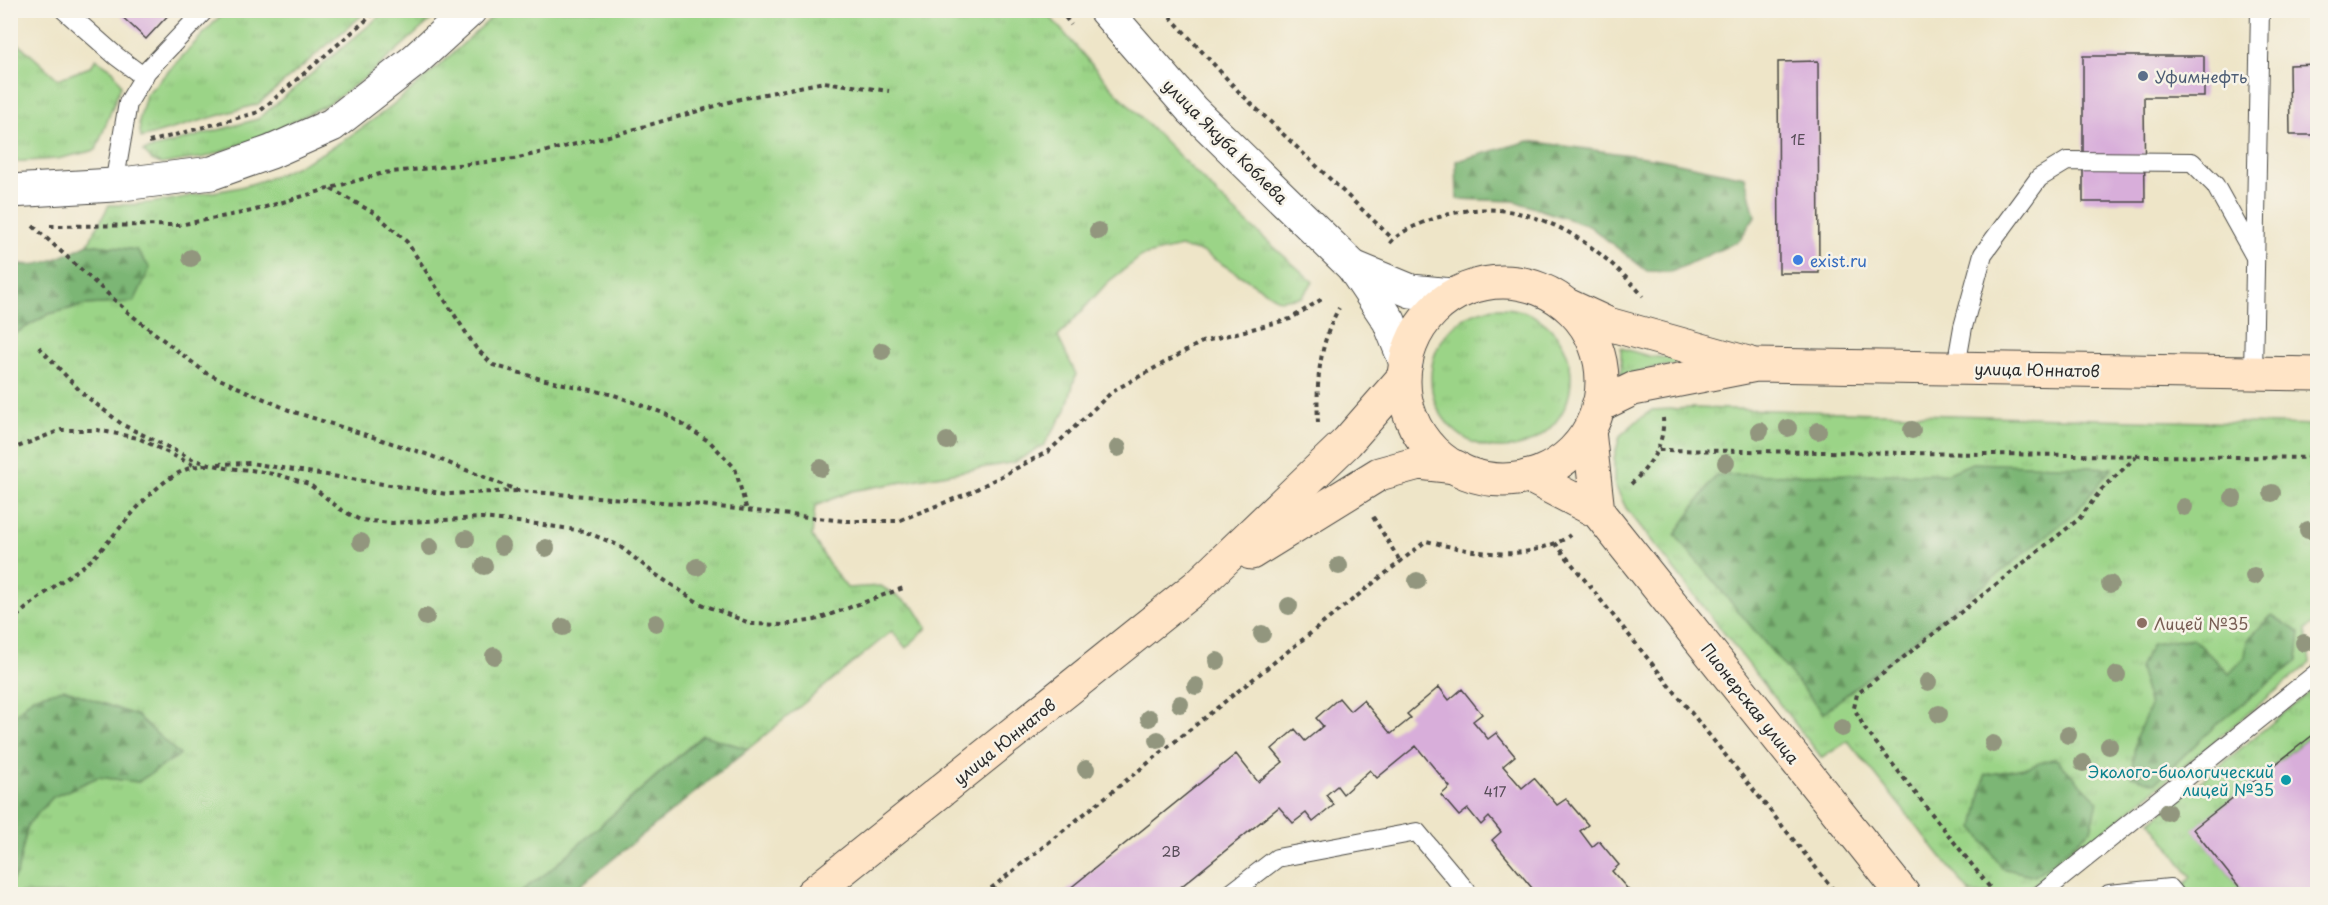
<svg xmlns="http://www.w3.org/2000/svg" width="2328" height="905" font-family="'Playpen Sans',sans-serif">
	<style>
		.grass { fill: url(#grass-tufts); stroke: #638059; stroke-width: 1.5 }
		.forest { fill: url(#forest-firs); stroke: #547050; stroke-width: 1.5 }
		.building { fill: #d8aeda }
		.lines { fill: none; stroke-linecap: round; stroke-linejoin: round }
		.service-casing { stroke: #484743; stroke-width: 20 }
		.minor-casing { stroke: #484743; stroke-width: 35 }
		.secondary-casing { stroke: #484743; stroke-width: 35 }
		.path { stroke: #484743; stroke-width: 4; stroke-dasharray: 4.5 4.5; stroke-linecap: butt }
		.service { stroke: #fff; stroke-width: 18 }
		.minor { stroke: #fff; stroke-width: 33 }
		.secondary { stroke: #ffe4c6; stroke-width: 33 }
		.tree { fill: #92967e }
		.service-dot { fill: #5c6f8a; stroke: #f7f3e8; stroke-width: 2 }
		.shop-dot { fill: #3f7fe0; stroke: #f7f3e8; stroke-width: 2 }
		.education-dot { fill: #8d6e63; stroke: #f7f3e8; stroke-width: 2 }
		.culture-dot { fill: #0f9aa8; stroke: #f7f3e8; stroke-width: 2 }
		.labels { text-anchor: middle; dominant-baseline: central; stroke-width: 5; stroke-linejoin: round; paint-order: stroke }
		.number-label { font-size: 14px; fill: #564c57 }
		.service-label { font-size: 16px; fill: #4e5e75; stroke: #f7f3e8; text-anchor: start }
		.street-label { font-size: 16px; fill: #2b2b2b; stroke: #f7f3e8 }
		.shop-label { font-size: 16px; fill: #366cbe; stroke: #f7f3e8; text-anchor: start }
		.education-label { font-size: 16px; fill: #785e54; stroke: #f7f3e8; text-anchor: start }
		.culture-label { font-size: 16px; fill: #0d838f; stroke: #f7f3e8; text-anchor: end }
	</style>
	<defs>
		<pattern id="grass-tufts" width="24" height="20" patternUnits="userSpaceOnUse" patternTransform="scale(1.5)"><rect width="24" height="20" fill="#9bd487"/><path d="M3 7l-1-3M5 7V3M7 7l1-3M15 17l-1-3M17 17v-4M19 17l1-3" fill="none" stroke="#86b675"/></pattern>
		<pattern id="forest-firs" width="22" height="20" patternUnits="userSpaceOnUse" patternTransform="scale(1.5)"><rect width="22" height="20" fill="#7cb674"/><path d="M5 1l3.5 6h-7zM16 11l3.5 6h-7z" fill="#66945f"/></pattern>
	</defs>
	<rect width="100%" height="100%" fill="#f7f3e8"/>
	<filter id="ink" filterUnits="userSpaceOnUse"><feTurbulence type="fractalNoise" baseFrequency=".0167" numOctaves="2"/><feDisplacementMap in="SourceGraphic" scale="12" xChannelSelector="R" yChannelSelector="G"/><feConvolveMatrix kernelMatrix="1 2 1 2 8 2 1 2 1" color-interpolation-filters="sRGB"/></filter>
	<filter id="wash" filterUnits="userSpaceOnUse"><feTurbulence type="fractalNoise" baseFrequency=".008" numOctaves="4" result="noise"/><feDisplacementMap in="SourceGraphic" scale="24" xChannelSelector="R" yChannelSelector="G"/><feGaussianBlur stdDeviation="1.35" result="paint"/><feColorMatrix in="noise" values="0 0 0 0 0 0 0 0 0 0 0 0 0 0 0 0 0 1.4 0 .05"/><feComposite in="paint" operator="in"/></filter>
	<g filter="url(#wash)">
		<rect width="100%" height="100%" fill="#eee5c8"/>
		<g class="grass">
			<path d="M500,10L1045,11L1115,91L1235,212L1313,282L1302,297L1279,300L1203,252L1180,247L1142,256L1108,282L1058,337L1076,374L1066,410L1044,445L1015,462L852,491L815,506L812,536L828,563L847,588L881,586L914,607L927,628L906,648L892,631L748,749L702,735L548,872L517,894H11V882L17,873L28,824L53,797L98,777L138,782L33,697L11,719L10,336L49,314L84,305L134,302L137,251L88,244L109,205C139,206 166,201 195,195C212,192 231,190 248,185C349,155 424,79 500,10Z"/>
			<polygon points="225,11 367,11 258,104 141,138 139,121 146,95"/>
			<polygon points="386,11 441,11 370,74 330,103 261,137 206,157 161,164 152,160 143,151 258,119"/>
			<polygon points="10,36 58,79 90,67 96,59 113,70 121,85 96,150 57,159 11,162"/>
			<circle cx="1501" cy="378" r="70"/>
			<polygon points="1621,348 1648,356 1696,361 1652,368 1621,376"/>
			<path d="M1693,408C1901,412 2109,421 2317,425L2318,619L2306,630L2310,663L2075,855L2020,894H1969L1970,893L1848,741L1822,758L1626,508L1614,483V458L1620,436L1638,420L1652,410Z"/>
			<polygon points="2317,686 2317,731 2194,829 2245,894 2187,894 2182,887 2191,877 2151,822"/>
		</g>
		<g class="forest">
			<polygon points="1529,141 1659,159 1745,177 1755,216 1739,241 1671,272 1647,271 1589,226 1514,201 1457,199 1456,161"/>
			<path d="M88,244L137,250L150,268L134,302L84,305L49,314L11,336V262C38,271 63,256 88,244Z"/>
			<polygon points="1972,463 2112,468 2075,513 1823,713 1675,535 1716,475 1947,474"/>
			<polygon points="2272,615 2300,633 2297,661 2217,724 2155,783 2131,776 2136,737 2150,706 2139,668 2152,644 2193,638 2229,674 2245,657 2247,640"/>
			<polygon points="64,689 137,716 180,755 138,782 98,777 53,797 28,824 17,873 11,882 11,719 33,697"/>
			<polygon points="703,735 748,749 570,894 517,894 548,872"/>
			<polygon points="2055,758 2098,801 2091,830 2035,876 2002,868 1974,828 1985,775 2024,768"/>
		</g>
		<g id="blocks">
			<g class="building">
				<polygon points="115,10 173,10 146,39"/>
				<polygon points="2083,56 2204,56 2204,97 2144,97 2145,202 2083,202"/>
				<polygon points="1818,61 1819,273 1779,273 1778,62"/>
				<polygon points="2318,64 2318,135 2290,135 2289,65"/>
				<polygon points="1439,687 1449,700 1462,689 1482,714 1473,721 1488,739 1496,733 1515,756 1503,766 1522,788 1534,778 1557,805 1566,799 1588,825 1580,831 1592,847 1599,841 1619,865 1612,871 1632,894 1537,894 1492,840 1501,832 1489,817 1481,825 1468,809 1459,816 1441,795 1450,787 1416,746 1377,778 1370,770 1343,794 1337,786 1326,795 1334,805 1313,822 1306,813 1293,823 1279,807 1172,894 1063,894 1236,754 1258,782 1283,762 1272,749 1295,729 1305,741 1323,726 1316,718 1339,698 1350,711 1363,700 1391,734 1411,718 1407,714"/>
				<polygon points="2318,731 2318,894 2245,894 2193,829"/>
			</g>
		</g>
	</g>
	<g filter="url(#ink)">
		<use href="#blocks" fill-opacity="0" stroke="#484743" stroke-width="1.5"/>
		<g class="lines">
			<g class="service-casing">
				<g id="service">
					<polyline points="64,10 116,56 144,77"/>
					<polyline points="114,185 128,103 147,71 205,10"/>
					<polyline points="1956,367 1963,327 1983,254 2039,178 2067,161 2192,162 2215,185 2255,257"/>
					<polyline points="2253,373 2260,10"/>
					<polyline points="1230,894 1277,858 1417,832 1469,894"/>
					<polyline points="2041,894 2318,672"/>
					<polyline points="2109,894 2170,888 2175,894"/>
				</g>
			</g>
			<g class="minor-casing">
				<g id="minor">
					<polyline points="1105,10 1192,110 1353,267 1389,321 1406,363"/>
					<polyline points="10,191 114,185 212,173 271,152 332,125 414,61 470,10"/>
					<polyline points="1353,267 1411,291 1451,295"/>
				</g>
			</g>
			<g class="secondary-casing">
				<g id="secondary">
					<circle cx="1503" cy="381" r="99"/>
					<polyline points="1569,306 1608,324 1748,363"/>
					<polyline points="1598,406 1633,389 1756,365 2318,374"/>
					<polyline points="1589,431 1598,512"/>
					<polyline points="1529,476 1598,512 1903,894"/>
					<polyline points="1251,553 1379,474 1419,463 1456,467"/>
					<polyline points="812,894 1196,587 1347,442 1403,378"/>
				</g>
			</g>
			<g class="path">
				<polyline points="1060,10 1071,25"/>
				<polyline points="1164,10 1239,92 1393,239"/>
				<polyline points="149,142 259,112 378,10"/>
				<polyline points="331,189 376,214 407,242 476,348 493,365 541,379 614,395 666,414 710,442 735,468 747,511"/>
				<polyline points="33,226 130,314 206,373 291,411 426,454 519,491 701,505 844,521 898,521 969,493 1049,451 1113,391 1202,342 1290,319 1322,299"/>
				<polyline points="50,226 179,225 252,211 383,173 514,159 621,133 740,99 824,82 889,91"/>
				<path d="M1390,243C1400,231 1419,224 1433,219C1516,189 1590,234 1643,296"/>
				<polyline points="39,347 82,393 123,425 194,460 226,468 251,470 279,475 309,484 340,509 360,520 392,523 482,518 537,524 583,531 618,545 655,574 699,603 752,624 783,625 815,620 906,587"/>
				<path d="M1318,423C1316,384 1319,343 1339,308"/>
				<polyline points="10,450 61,430 97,430 138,438 193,465"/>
				<polyline points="1659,450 2318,458"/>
				<polyline points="218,464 250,463 447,494 517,491"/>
				<path d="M1631,484C1650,466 1665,445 1663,418"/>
				<polyline points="1373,517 1400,561"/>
				<polyline points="1555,543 1837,894"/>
				<path d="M10,623C27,606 48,591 67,577C76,571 86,565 93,558C124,528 160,466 207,465"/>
				<path d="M984,894L1426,541C1468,551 1508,561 1550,545C1557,543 1564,540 1570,535"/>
				<polyline points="1995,894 1865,729 1854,708 1857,694 2079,519 2101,490 2136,457"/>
			</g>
			<use href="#service" class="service"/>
			<use href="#minor" class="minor"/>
			<use href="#secondary" class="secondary"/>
		</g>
		<g class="tree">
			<circle cx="1098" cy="231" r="9"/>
			<circle cx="191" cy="258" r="9"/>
			<circle cx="882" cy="351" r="9"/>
			<circle cx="1788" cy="428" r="9"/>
			<circle cx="1912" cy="430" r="9"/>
			<circle cx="1760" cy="431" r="9"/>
			<circle cx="1818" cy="431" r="9"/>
			<circle cx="947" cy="441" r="9"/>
			<circle cx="1118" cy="448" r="9"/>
			<circle cx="1726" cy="463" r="9"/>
			<circle cx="821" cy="468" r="9"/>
			<circle cx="2272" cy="493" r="9"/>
			<circle cx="2233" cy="498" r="9"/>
			<circle cx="2184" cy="507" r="9"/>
			<circle cx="2308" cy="530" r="9"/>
			<circle cx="466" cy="539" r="9"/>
			<circle cx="361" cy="542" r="9"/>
			<circle cx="502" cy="546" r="9"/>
			<circle cx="430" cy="547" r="9"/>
			<circle cx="546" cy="548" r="9"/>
			<circle cx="484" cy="566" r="9"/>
			<circle cx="1339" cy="566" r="9"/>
			<circle cx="697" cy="567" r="9"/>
			<circle cx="2254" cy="576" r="9"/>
			<circle cx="1417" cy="581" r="9"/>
			<circle cx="2110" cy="584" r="9"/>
			<circle cx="1289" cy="606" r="9"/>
			<circle cx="426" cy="617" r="9"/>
			<circle cx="656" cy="623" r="9"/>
			<circle cx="563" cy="627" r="9"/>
			<circle cx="1262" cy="634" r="9"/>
			<circle cx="2304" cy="643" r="9"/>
			<circle cx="494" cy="656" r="9"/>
			<circle cx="1217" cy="661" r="9"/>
			<circle cx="2117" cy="675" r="9"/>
			<circle cx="1928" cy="682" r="9"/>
			<circle cx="1196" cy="686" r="9"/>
			<circle cx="1180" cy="704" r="9"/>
			<circle cx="1939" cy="714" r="9"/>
			<circle cx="1149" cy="718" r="9"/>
			<circle cx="1842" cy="728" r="9"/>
			<circle cx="2068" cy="735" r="9"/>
			<circle cx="1158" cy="740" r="9"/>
			<circle cx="1993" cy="744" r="9"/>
			<circle cx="2109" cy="746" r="9"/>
			<circle cx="2083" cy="763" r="9"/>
			<circle cx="1086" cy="769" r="9"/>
			<circle cx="2167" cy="812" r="9"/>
		</g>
	</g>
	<circle class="service-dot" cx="2143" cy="76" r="6"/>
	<circle class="shop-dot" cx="1798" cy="260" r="6"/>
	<circle class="education-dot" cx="2142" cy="623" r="6"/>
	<circle class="culture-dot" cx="2286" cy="780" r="6"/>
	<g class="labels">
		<g class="number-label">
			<text x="1798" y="139">1Е</text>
			<text x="1495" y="791">417</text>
			<text x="1171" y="851">2В</text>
		</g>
		<g class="service-label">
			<text x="2155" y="76">Уфимнефть</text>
		</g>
		<g class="street-label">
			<text transform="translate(1226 141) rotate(45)">улица Якуба Коблева</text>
			<text transform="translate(2037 369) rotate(1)">улица Юннатов</text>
			<text transform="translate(1751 703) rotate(52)">Пионерская улица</text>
			<text transform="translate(1004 741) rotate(-39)">улица Юннатов</text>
		</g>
		<g class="shop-label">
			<text x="1810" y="260">exist.ru</text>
		</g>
		<g class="education-label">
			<text x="2154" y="623">Лицей №35</text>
		</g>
		<g class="culture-label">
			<text x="2274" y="771">Эколого-биологический<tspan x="2274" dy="18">лицей №35</tspan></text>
		</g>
	</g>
	<rect width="2328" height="905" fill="none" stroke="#f7f3e8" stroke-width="36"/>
</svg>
